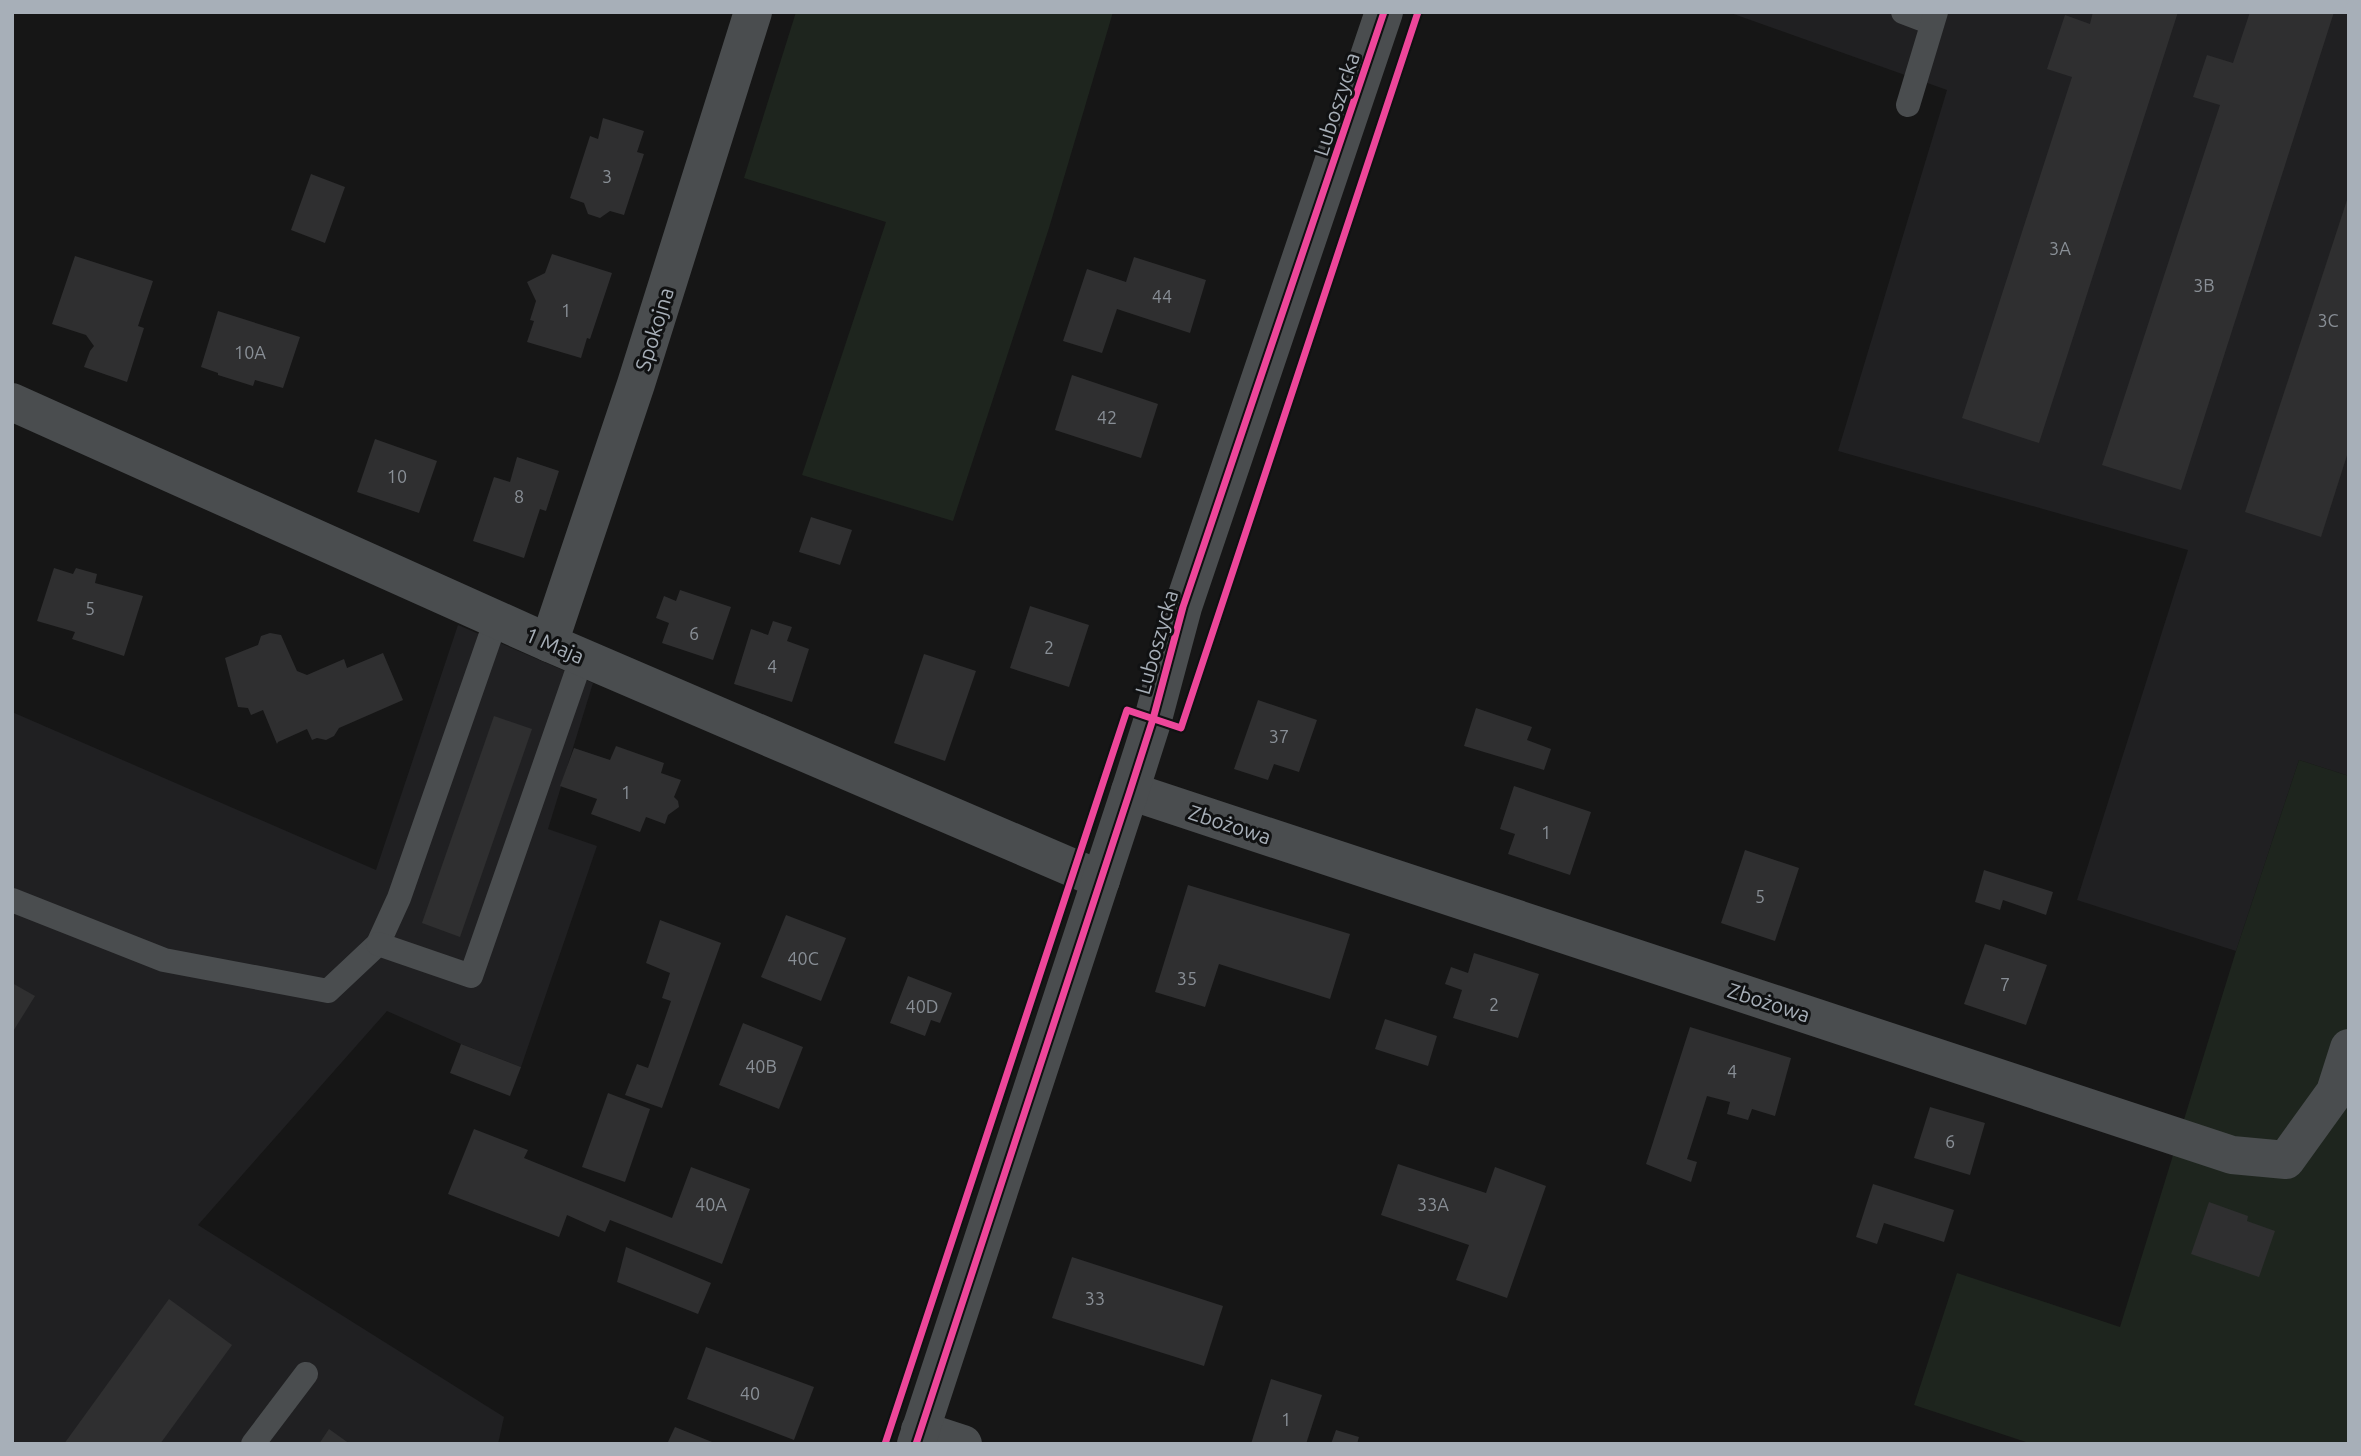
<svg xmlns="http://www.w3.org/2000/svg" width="2361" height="1456" font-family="Ubuntu,sans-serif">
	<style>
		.built { fill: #202022 }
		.green { fill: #1e251e }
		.building { fill: #2f2f30 }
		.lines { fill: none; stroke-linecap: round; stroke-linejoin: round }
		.service { stroke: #4a4d4f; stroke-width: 24 }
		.minor { stroke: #4a4d4f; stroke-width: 38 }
		.tertiary { stroke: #4a4d4f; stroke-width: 38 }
		.cycleway-casing { stroke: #101112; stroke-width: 11 }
		.cycleway { stroke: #ed469a; stroke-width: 7 }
		.labels { text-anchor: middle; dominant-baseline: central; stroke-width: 6; stroke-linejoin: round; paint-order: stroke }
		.number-label { font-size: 18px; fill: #898f96 }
		.street-label { font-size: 21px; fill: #a7afb8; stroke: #101112 }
	</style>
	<rect width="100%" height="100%" fill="#161616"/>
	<g class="built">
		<polygon points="1728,12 2349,12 2349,776 2299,760 2236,951 2077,900 2188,550 1838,451 1947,90"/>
		<polygon points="458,625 593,683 548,829 597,846 521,1067 461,1044 387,1011 198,1225 504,1417 498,1444 12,1444 12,712 376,870"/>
	</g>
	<g class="green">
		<polygon points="796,12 1113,12 1049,228 953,521 802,475 886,222 744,178"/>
		<polygon points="2299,760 2349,776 2349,1444 2032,1444 1914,1405 1957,1273 2120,1327 2236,951"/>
	</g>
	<g class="building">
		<polygon points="2093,12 2178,12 2039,443 1962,418 2072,77 2047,69 2065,15 2090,24"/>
		<polygon points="2250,12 2334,12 2181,490 2102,465 2220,105 2193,97 2207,55 2233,63"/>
		<polygon points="603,118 644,131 637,152 644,154 624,215 610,211 600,218 588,214 584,203 570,198 590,136 598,139"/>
		<polygon points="311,174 345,187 325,243 291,230"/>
		<polygon points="2349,194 2349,449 2321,537 2245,512"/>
		<polygon points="552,254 612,273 590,339 587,338 581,358 527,342 534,321 530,320 536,301 527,282 545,273"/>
		<polygon points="75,256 153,281 138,326 144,328 127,382 84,367 90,351 94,346 86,335 52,324"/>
		<polygon points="1134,257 1206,280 1190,333 1117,309 1102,353 1063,341 1087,269 1126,282"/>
		<polygon points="218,311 300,337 283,388 255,380 253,386 218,375 218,373 201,367"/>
		<polygon points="1072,375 1158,404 1141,458 1055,430"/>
		<polygon points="375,439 437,461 419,513 357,492"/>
		<polygon points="517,457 559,471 546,511 540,509 524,558 473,541 494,477 510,482"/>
		<polygon points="811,517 852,530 840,565 799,552"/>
		<polygon points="54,568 73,574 76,568 97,574 95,583 143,596 124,656 72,639 75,632 37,621"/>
		<polygon points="680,590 731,607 713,660 662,643 669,623 656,618 664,596 676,601"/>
		<polygon points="1030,606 1089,625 1069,687 1010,668"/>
		<polygon points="773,621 792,627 787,641 809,649 792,702 734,684 751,629 768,635"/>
		<polygon points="270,633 281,635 297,671 307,675 344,659 347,668 383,653 403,700 339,728 334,736 326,740 317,738 312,740 307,729 278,742 277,744 263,710 251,715 248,708 238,707 225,658 258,645 261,636"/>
		<polygon points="924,654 976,671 945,761 894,743"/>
		<polygon points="1258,700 1317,720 1299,772 1274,764 1268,780 1234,769"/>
		<polygon points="1476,708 1532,727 1527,740 1551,749 1544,770 1464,746"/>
		<polygon points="494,716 532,729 460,937 422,923"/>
		<polygon points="616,746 664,763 661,773 681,780 674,797 678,801 679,807 668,815 665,824 646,817 640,832 591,814 597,799 560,786 574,748 610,760"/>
		<polygon points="1514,786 1591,812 1570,875 1508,854 1515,834 1500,829"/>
		<polygon points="1745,850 1799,868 1775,941 1721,923"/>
		<polygon points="1984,870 2053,892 2046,915 2003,900 2000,910 1975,902"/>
		<polygon points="1188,885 1350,934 1330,999 1219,964 1205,1007 1155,992"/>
		<polygon points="786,915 846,938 821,1001 761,977"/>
		<polygon points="660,920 721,943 662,1108 625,1095 637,1064 648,1068 671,1001 662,998 670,973 646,963"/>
		<polygon points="1985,944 2047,965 2026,1025 1964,1004"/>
		<polygon points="1474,953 1539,974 1518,1038 1453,1018 1462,990 1445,984 1451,967 1468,973"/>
		<polygon points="908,976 952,993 940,1023 931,1020 925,1036 890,1023"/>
		<polygon points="12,983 35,996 12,1033"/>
		<polygon points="1385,1019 1437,1036 1428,1066 1375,1049"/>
		<polygon points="743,1023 803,1047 779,1109 719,1085"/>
		<polygon points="1690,1027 1791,1058 1775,1116 1752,1109 1748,1120 1727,1114 1730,1102 1707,1096 1687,1159 1697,1162 1691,1182 1646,1164"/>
		<polygon points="461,1044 521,1067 510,1096 450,1073"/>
		<polygon points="608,1093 650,1109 625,1182 582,1167"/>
		<polygon points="1930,1107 1985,1123 1970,1175 1914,1158"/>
		<polygon points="474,1129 528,1150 524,1158 672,1218 691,1167 750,1189 722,1264 610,1220 605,1232 567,1215 559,1237 448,1194"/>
		<polygon points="1398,1164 1486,1193 1495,1167 1546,1186 1507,1298 1456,1280 1469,1245 1381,1215"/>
		<polygon points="1873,1184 1954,1210 1944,1242 1884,1223 1877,1244 1856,1237"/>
		<polygon points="2209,1202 2248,1216 2247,1221 2275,1231 2259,1277 2191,1254"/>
		<polygon points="626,1247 711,1283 698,1314 617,1282"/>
		<polygon points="1072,1257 1223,1306 1204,1366 1052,1318"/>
		<polygon points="169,1299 232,1345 160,1444 64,1444"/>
		<polygon points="706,1347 814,1387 794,1440 687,1399"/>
		<polygon points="1271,1379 1322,1395 1306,1444 1251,1444"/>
		<polygon points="675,1427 717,1444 667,1444"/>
		<polygon points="329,1429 350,1444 319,1444"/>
		<polygon points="1336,1430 1359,1437 1357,1444 1331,1444"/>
	</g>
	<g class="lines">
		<g class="service">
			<polyline points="1903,12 1932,23"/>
			<polyline points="1908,105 1936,12"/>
			<polyline points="12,900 164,960 328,991 378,944 399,898 496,620"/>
			<polyline points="378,944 471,976 582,657"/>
			<polyline points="253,1444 306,1374"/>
		</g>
		<g class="minor">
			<polyline points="12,402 549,643 1101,880"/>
			<polyline points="549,643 636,384 753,12"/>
			<polyline points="1130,791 2232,1155 2286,1160 2335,1092 2349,1048"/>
			<polyline points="920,1430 963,1444"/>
		</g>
		<polyline class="tertiary" points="916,1444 1130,791 1153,719 1183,607 1384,12"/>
		<g class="cycleway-casing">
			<g id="cycleway">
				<polyline points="885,1444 1127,710 1181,728 1418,12"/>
				<polyline points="916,1444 1130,791 1153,719 1183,607 1384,12"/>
			</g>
		</g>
		<use href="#cycleway" class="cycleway"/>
	</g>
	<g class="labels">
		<g class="number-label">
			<text x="607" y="176">3</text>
			<text x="2060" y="248">3A</text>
			<text x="2204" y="285">3B</text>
			<text x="1162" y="296">44</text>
			<text x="566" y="310">1</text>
			<text x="2328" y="320">3C</text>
			<text x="250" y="352">10A</text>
			<text x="1107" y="417">42</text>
			<text x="397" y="476">10</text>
			<text x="519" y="496">8</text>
			<text x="90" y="608">5</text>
			<text x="694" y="633">6</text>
			<text x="1049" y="647">2</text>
			<text x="772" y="666">4</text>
			<text x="1279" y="736">37</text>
			<text x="626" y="792">1</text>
			<text x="1546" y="832">1</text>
			<text x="1760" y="896">5</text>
			<text x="803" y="958">40C</text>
			<text x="1187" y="978">35</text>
			<text x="2005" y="984">7</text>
			<text x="1494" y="1004">2</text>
			<text x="922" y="1006">40D</text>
			<text x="761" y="1066">40B</text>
			<text x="1732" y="1071">4</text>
			<text x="1950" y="1141">6</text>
			<text x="711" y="1204">40A</text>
			<text x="1433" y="1204">33A</text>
			<text x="1095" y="1298">33</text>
			<text x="750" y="1393">40</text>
			<text x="1286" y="1419">1</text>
		</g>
		<g class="street-label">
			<text transform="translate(1336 104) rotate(-72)">Luboszycka</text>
			<text transform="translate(654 329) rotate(-73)">Spokojna</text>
			<text transform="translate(1156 642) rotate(-74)">Luboszycka</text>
			<text transform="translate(555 645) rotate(23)">1 Maja</text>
			<text transform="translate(1230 824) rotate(18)">Zbożowa</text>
			<text transform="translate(1769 1002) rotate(18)">Zbożowa</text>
		</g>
	</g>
	<rect width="2361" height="1456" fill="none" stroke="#a7afb8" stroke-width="28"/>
</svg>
